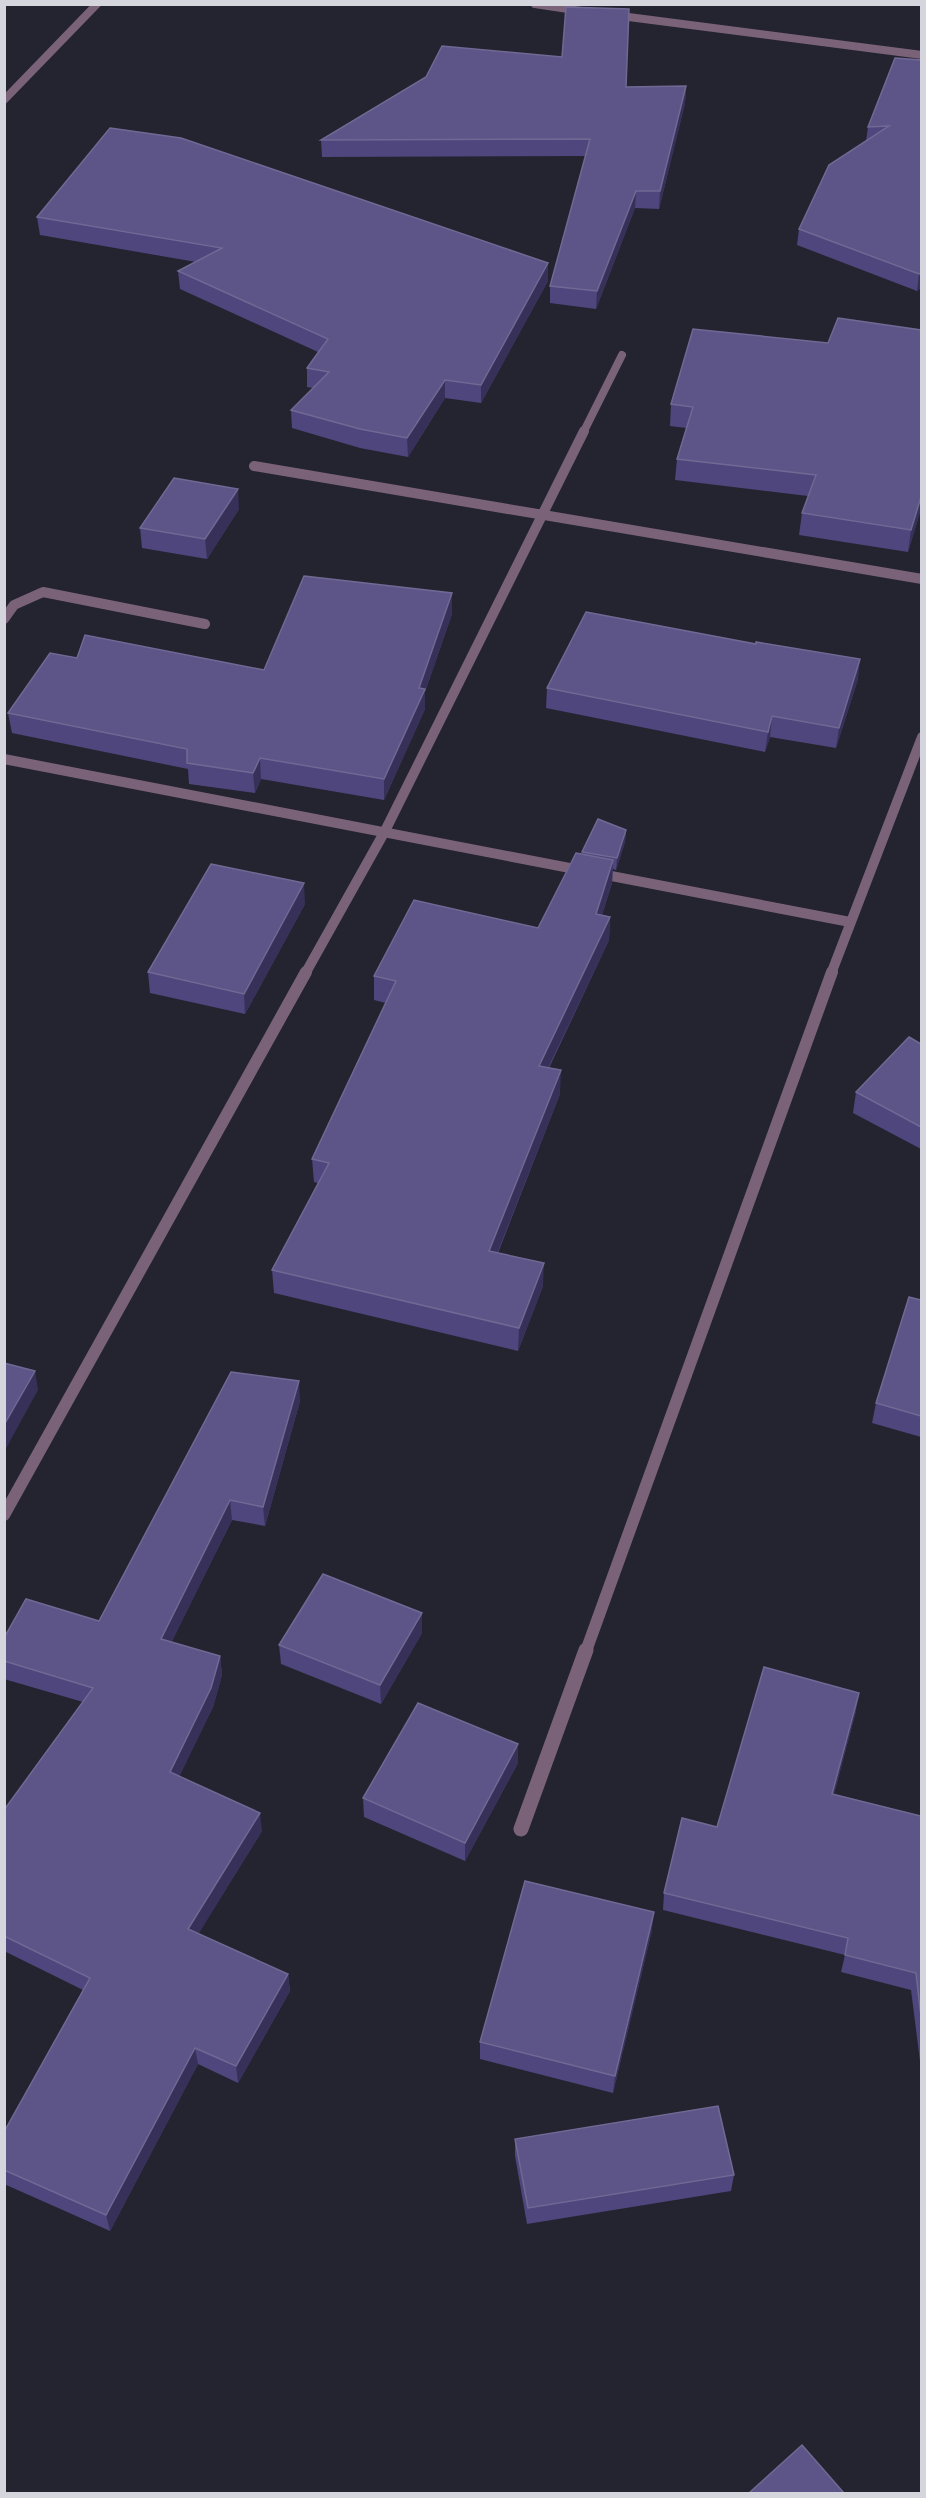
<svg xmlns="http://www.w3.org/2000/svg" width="926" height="2498" font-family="'Open Sans',sans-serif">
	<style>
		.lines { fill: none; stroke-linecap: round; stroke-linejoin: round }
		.minor-far3 { stroke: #7a6379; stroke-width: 8 }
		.minor-far2 { stroke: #7a6379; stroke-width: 10 }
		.minor-far1 { stroke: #7a6379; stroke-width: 12 }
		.minor { stroke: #7a6379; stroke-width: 15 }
		.wall { fill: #4e467c }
		.shaded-wall { fill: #373159 }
		.building { fill: #5d5587; stroke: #706994; stroke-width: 1.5 }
	</style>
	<rect width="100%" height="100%" fill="#242330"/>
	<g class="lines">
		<g class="minor-far3">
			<polyline points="535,4 581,11"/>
			<polyline points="613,15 922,55"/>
			<polyline points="4,100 97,4"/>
			<polyline points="583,433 622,355"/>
		</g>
		<g class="minor-far2">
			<polyline points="254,466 922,579"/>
			<polyline points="4,619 14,605 43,592 205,624"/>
			<polyline points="4,759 850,922"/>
			<polyline points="305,974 385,831 584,431"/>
			<polyline points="831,974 922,737"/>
		</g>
		<g class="minor-far1">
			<polyline points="4,1515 306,972"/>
			<polyline points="586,1651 832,972"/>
		</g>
		<polyline class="minor" points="521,1829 586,1650"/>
	</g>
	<g class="wall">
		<polygon points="895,58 921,288 917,291 797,245 799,229 866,141 868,127"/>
		<polygon points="686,86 685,103 659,209 635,208 596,309 550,303 550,286 586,156 322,157 321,140 626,87"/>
		<polygon points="37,217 548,263 548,281 481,403 445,398 408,457 360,448 292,428 291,410 313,388 307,387 307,368 318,352 180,289 178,271 196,262 40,235"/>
		<polygon points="693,329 921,509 908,552 799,535 802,513 808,496 675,480 677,459 686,428 670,426 671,404"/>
		<polygon points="239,509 207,559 142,548 140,528"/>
		<polygon points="452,614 425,692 425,709 384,800 261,779 255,793 189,784 188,769 12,733 8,713 77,658 264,670"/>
		<polygon points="858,679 836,748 770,737 765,752 546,708 547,688"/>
		<polygon points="626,830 625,842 616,870 613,869 612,883 602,915 610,917 609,940 549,1068 560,1094 498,1253 543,1286 518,1351 274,1293 272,1270 318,1183 314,1182 312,1159 386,1003 374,1000 374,976 538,928 582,854 582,852"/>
		<polygon points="305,904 245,1014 150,993 148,972"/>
		<polygon points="921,1044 921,1149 853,1113 856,1092"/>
		<polygon points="921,1300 921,1437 872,1423 876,1403"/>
		<polygon points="300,1401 265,1526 232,1520 171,1642 220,1656 222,1675 213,1707 179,1776 262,1831 198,1934 288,1974 290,1991 238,2083 198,2064 110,2231 4,2184 4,2132 83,1990 4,1951 4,1810 83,1702 4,1679 4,1638 99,1621"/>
		<polygon points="422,1613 422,1633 381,1704 281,1664 279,1645"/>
		<polygon points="856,1711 834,1794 921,1816 921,2069 911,1990 841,1972 845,1955 663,1910 664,1893 717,1827"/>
		<polygon points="518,1744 518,1763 465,1861 364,1817 363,1798"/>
		<polygon points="652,1930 613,2093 480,2059 480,2042"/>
		<polygon points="515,2139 734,2175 731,2191 527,2224 515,2156"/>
	</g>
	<g class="shaded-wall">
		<polygon points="686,86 685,103 659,209 660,191"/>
		<polygon points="636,191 635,208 596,309 597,291"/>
		<polygon points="548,263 548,281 481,403 481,385"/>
		<polygon points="921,273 921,288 917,291 919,274"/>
		<polygon points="445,380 445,398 408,457 407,438"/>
		<polygon points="238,489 239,509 207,559 205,539"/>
		<polygon points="921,497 921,509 908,552 911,530"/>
		<polygon points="452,593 452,614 425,692 425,709 384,800 384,779 419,688"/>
		<polygon points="860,659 858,679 836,748 839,728"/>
		<polygon points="772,716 770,737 765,752 768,732"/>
		<polygon points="260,758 261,779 255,793 253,773"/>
		<polygon points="626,830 625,842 616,870 617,858"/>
		<polygon points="613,860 612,883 595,937 596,914"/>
		<polygon points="304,883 305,904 245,1014 244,994"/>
		<polygon points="610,917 609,940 538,1089 539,1066"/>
		<polygon points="561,1070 560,1094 489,1274 489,1251"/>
		<polygon points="544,1263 543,1286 518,1351 519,1328"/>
		<polygon points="35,1371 38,1390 4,1452 4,1425"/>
		<polygon points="299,1381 300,1401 265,1526 263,1507"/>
		<polygon points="230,1500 232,1520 164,1658 161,1639"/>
		<polygon points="422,1613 422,1633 381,1704 380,1685"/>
		<polygon points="220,1656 222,1675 213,1707 173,1790 170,1772"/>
		<polygon points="859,1693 856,1711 829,1812 832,1794"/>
		<polygon points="518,1744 518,1763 465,1861 465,1843"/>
		<polygon points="260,1813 262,1831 191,1946 188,1929"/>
		<polygon points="654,1912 652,1930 613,2093 615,2076"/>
		<polygon points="288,1974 290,1991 238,2083 236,2066"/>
		<polygon points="195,2048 198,2064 110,2231 106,2215"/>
	</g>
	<g class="building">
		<polygon points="566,7 629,9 626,87 686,86 660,191 636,191 597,291 550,286 590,139 321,140 426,77 442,46 562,57"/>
		<polygon points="895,58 921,60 921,273 919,274 799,229 829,165 889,126 868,127"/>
		<polygon points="110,128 181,138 548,263 481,385 445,380 407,438 360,429 291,410 329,372 307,368 328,339 178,271 222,248 37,217"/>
		<polygon points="838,318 921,330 921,497 911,530 802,513 816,475 677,459 693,407 671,404 693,329 828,343"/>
		<polygon points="174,478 238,489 205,539 140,528"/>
		<polygon points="304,576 452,593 419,688 425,689 384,779 260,758 253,773 187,763 187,749 8,713 50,653 77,658 85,635 264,670"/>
		<polygon points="586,612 756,644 756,642 860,659 839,728 772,716 768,732 547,688"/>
		<polygon points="598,819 626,830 617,858 582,852"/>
		<polygon points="576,853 613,860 596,914 610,917 539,1066 561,1070 489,1251 544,1263 519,1328 272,1270 329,1163 312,1159 396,981 374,976 414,900 538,928"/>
		<polygon points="211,864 304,883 244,994 148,972"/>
		<polygon points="909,1037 921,1044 921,1127 856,1092"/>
		<polygon points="909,1297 921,1300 921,1416 876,1403"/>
		<polygon points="4,1363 35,1371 4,1425"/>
		<polygon points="231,1372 299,1381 263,1507 230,1500 161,1639 220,1656 211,1688 170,1772 260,1813 188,1929 288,1974 236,2066 195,2048 106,2215 4,2170 4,2132 90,1978 4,1936 4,1810 93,1688 4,1661 4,1638 26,1599 99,1621"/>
		<polygon points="323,1574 422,1613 380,1685 279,1645"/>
		<polygon points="764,1667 859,1693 832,1794 921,1816 921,2017 916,1973 845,1955 848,1938 664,1893 682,1818 717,1827"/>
		<polygon points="418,1703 518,1744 465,1843 363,1798"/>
		<polygon points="525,1881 654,1912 615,2076 480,2042"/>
		<polygon points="718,2106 734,2175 528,2208 515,2139"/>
		<polygon points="802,2445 844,2493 749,2493"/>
	</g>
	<rect width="926" height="2498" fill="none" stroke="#d5d5de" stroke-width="12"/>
</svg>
